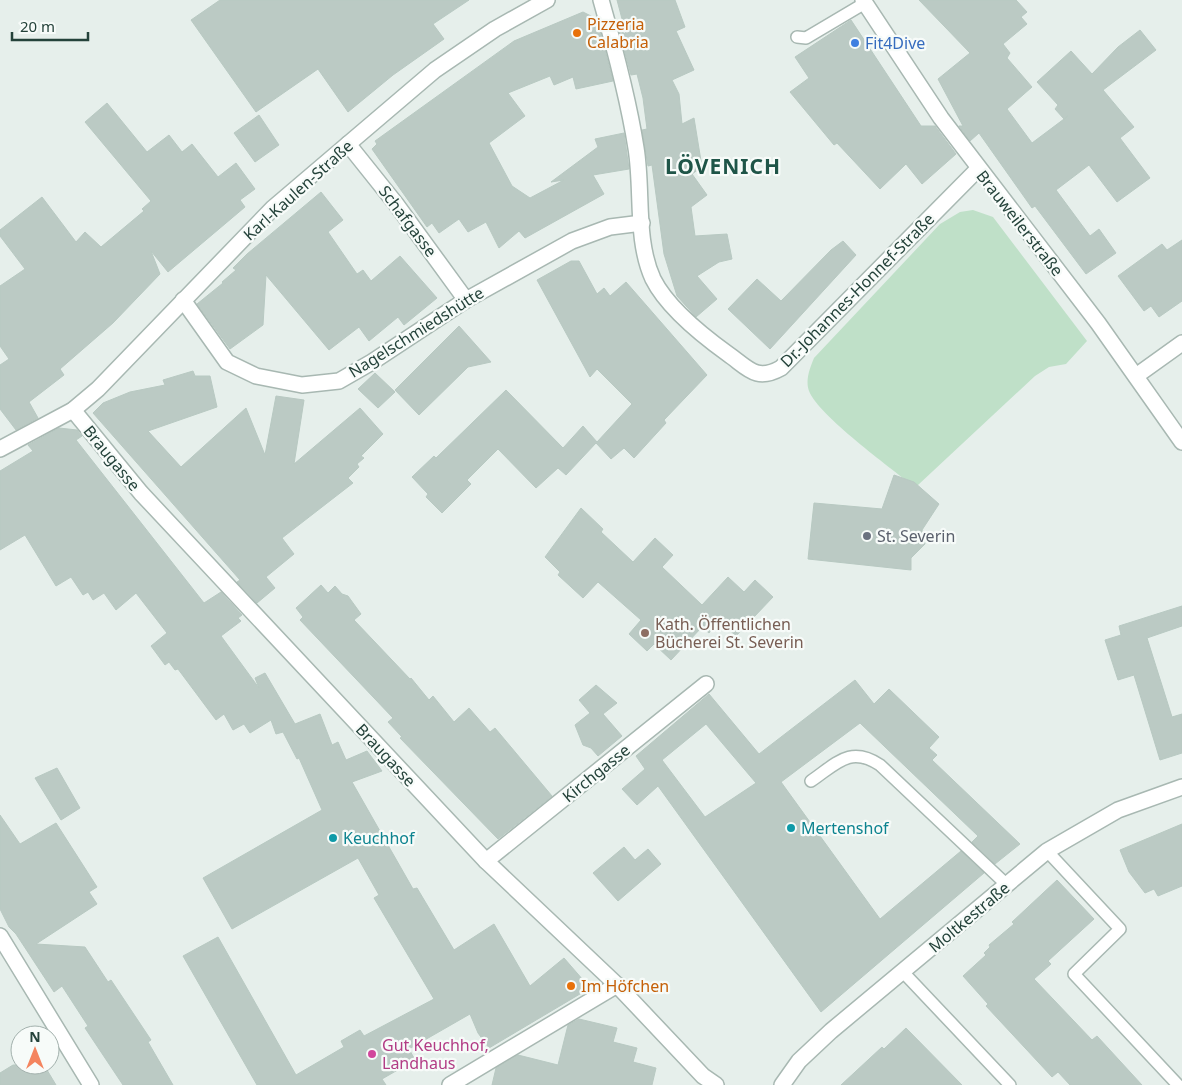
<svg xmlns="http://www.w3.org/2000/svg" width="1182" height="1085" font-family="'Noto Sans',sans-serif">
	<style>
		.green { fill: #bfe0c8 }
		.building { fill: #bbcac4; stroke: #b8c9c2; fill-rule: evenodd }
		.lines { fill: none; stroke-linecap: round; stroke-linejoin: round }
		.service-casing { stroke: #a8b8b2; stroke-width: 14 }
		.minor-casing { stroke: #a8b8b2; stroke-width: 18 }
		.tertiary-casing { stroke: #a8b8b2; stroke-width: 18 }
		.service { stroke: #fff; stroke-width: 11 }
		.minor { stroke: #fff; stroke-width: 15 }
		.tertiary { stroke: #fff; stroke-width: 15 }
		.food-dot { fill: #e8710a; stroke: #f7fbf9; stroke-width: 2 }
		.shop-dot { fill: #3f7fe0; stroke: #f7fbf9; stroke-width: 2 }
		.worship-dot { fill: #6b7280; stroke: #f7fbf9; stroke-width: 2 }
		.education-dot { fill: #8d6e63; stroke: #f7fbf9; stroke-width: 2 }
		.culture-dot { fill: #0f9aa8; stroke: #f7fbf9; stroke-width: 2 }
		.hotel-dot { fill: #d1479c; stroke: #f7fbf9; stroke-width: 2 }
		.labels { text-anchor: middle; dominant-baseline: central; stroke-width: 4.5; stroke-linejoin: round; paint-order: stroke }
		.food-label { font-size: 16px; fill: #c56008; stroke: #f7fbf9; text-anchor: start }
		.shop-label { font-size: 16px; fill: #366cbe; stroke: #f7fbf9; text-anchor: start }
		.street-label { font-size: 16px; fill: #24423a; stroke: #f7fbf9 }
		.worship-label { font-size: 16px; fill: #5b616d; stroke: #f7fbf9; text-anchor: start }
		.education-label { font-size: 16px; fill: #785e54; stroke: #f7fbf9; text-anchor: start }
		.culture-label { font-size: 16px; fill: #0d838f; stroke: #f7fbf9; text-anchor: start }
		.hotel-label { font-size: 16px; fill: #b23c85; stroke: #f7fbf9; text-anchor: start }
		.district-label { font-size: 21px; font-weight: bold; letter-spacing: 1px; fill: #1f5548; stroke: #f7fbf9 }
	</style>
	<rect width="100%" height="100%" fill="#e6efeb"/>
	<path class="green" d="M973,210L993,217L1087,341L1066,364L1049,367L1035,376L918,485L913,486C890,467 819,416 809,391C805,380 810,368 814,358L940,224L960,212Z"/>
	<g class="building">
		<polygon points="220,0 469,0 433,24 444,39 393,75 348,112 318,69 256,112 191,20"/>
		<polygon points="617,0 675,0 685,27 676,31 694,70 672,80 679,94 682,124 694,118 702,167 692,174 707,195 691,207 695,236 727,234 732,259 719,262 697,276 717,299 696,317 677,296 664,254 652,165 648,166 642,130 647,129 643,98 637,74 631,75 619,31 626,34"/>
		<polygon points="919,0 1016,0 1027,12 1021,17 1027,24 1003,44 1010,53 1007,58 1032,87 1007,109 1032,143 1068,116 1064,119 1055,109 1058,105 1037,82 1071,51 1092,74 1118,47 1140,30 1156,50 1103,90 1134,127 1120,138 1150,178 1117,202 1089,165 1056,190 1090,236 1099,229 1116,253 1086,274 1035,206 1032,208 979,133 970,141 959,126 963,126 938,79 970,53"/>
		<polygon points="583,12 597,19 613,81 576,89 573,77 554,85 550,76 508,93 525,116 489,143 512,186 530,198 564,180 551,182 598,147 595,139 624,133 629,169 593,175 604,194 525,238 519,231 499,248 486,222 468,232 459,219 439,233 432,223 427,227 372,149 377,144 375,141 514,41"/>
		<polygon points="851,20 921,126 935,126 956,154 922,184 906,164 880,189 837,143 834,145 790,92 809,78 795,57"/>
		<polygon points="107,103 147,152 169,135 182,152 192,144 218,177 236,163 255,189 240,200 245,207 168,272 151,251 160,274 113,323 60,369 64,375 29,402 38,418 16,430 0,409 0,365 9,359 0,346 0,286 25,269 0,236 0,230 42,197 76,242 85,232 101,247 144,211 142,209 151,201 85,122"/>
		<polygon points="259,115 279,145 255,162 234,133"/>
		<polygon points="321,192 343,220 328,232 357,274 363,270 371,281 400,256 437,298 404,325 398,317 369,341 359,327 329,350 266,275 263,325 230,349 197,304 223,283 222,282 236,270 233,268 247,254"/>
		<polygon points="1182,240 1182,301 1159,317 1151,306 1144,311 1118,276 1162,244 1167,250"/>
		<polygon points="843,241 856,255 770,349 728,309 757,279 781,301 831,250"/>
		<polygon points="571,261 579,261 597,294 604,288 610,296 626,282 707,375 664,420 666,423 634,458 624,448 611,459 596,443 566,475 558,468 536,488 498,449 467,480 471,484 442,513 426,497 428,494 412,477 434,456 436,458 506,390 563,448 583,426 597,442 632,404 597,369 590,377 537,280"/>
		<polygon points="459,326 491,362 468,367 419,415 395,390"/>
		<polygon points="193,371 195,376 210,376 217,407 148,431 181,467 246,408 265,455 276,396 304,400 294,464 360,408 383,434 361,456 364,458 357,464 359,467 348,478 353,483 282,538 294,554 266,577 275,588 257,603 237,582 240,580 93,413 103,403 130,392 165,385 163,380"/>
		<polygon points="375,373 395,392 378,408 358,389"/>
		<polygon points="59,428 77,430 82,436 76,440 204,603 221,592 242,615 238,618 241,621 221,636 259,688 255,678 265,673 295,724 320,714 332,745 338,742 346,760 367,751 382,771 352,782 413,889 417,888 454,950 494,924 530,986 564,958 590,988 489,1048 478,1033 470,1014 409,1049 415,1060 382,1079 386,1085 257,1085 183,956 218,937 296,1075 344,1047 341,1041 360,1030 364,1036 434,999 374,898 379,895 358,858 232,929 203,878 322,810 299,758 297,759 283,732 276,734 271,720 250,733 244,724 233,730 224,714 216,720 178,669 175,670 169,662 165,665 151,646 167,633 136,593 116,610 104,593 93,600 88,592 83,595 71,577 56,586 25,535 0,550 0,471 33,451 28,445"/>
		<polygon points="894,475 914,482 939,504 922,530 925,544 911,558 911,570 808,559 814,503 882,509"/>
		<polygon points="581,508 603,529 601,532 633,562 655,538 673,555 662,567 702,605 728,577 744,592 755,580 773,597 736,636 720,621 709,633 702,627 671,660 654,644 647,651 629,634 641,620 598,582 583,598 558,575 560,572 545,557"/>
		<polygon points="321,585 328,593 335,586 342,594 348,596 361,614 354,620 410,679 411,678 429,700 433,696 454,722 469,708 490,732 495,728 552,796 498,839 400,738 402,737 388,722 393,718 300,620 303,617 296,608"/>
		<polygon points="1182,606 1182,626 1147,638 1172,717 1182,714 1182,753 1160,760 1134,675 1118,680 1105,640 1121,635 1119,626"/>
		<path d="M855,680L874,704L889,689L939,737L929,748L937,755L932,760L1020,844L995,864L972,842L978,836L860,723L781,782L880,919L961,851L984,873L821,1012L658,786L637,805L622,789L645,769L636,756L709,694L759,754ZM706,724L756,783L705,817L662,760Z"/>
		<polygon points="596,685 617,703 603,714 622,736 598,756 591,748 583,745 575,725 590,713 579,700"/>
		<polygon points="57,768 80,808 61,820 35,778"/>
		<polygon points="0,815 20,844 56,823 97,887 89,892 97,904 36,944 85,947 108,982 111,980 151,1040 148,1042 173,1085 123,1085 85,1028 88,1026 62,986 54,992 16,934 9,927 0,909"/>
		<polygon points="1182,824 1182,886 1158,896 1154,889 1145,893 1129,872 1120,850"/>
		<polygon points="624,847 635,860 648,849 661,864 618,901 593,873"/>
		<polygon points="1057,880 1094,919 1048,961 1051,964 1034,979 1092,1040 1097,1036 1142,1085 1070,1085 1058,1072 1052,1077 986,1006 988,1004 963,976 986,955 984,953 990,947 989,945 1014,924 1012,922"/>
		<polygon points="579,1019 617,1028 613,1042 637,1048 633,1062 656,1068 652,1085 492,1085 496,1068 518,1055 558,1065 568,1025"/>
		<polygon points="906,1028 962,1085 841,1085 882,1047 884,1049"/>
		<polygon points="13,1065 44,1065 56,1085 0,1085 0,1073"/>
	</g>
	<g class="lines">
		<g class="service-casing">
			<g id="service">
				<polyline points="797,37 806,38 865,3"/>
				<path d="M811,781C836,764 850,745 880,765L1007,885"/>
				<polyline points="1047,851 1120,929 1074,974 1178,1085"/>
				<polyline points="903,972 1010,1085"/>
			</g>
		</g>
		<g class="minor-casing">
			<g id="minor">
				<path d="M601,0C615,49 628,97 636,148C643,190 635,240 653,279C667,307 703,336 728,354C748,368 756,382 781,368L978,169"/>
				<polyline points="348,144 396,204 466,300"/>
				<polyline points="183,300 227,362 256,376 302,385 339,381 372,362 466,300 572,241 610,227 642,223"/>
				<polyline points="73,410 141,493 486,861 617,985 703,1076 716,1085"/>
				<polyline points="0,449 73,410 98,389 273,208 435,70 495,29 547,0"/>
				<polyline points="486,861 706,684"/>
				<polyline points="0,936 91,1085"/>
				<polyline points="450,1085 617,985"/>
			</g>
		</g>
		<g class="tertiary-casing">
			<g id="tertiary">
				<polyline points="863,0 941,118 1098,323 1182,442"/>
				<polyline points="1136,376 1182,343"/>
				<polyline points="782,1085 799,1061 831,1031 1047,851 1118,810 1182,787"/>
			</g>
		</g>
		<use href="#service" class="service"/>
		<use href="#minor" class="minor"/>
		<use href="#tertiary" class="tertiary"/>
	</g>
	<g class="food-dot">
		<circle cx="577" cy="33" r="5"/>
		<circle cx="571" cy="986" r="5"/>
	</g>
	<circle class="shop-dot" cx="855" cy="43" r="5"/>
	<circle class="worship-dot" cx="867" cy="536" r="5"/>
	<circle class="education-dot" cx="645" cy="633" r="5"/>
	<g class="culture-dot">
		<circle cx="791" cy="828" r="5"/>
		<circle cx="333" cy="838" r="5"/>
	</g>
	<circle class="hotel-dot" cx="372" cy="1054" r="5"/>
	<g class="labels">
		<g class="food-label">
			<text x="587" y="24">Pizzeria<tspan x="587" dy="18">Calabria</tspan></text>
			<text x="581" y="986">Im Höfchen</text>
		</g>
		<g class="shop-label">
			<text x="865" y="43">Fit4Dive</text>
		</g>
		<g class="street-label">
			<text transform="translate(298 190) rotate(-42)">Karl-Kaulen-Straße</text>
			<text transform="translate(408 221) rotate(53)">Schafgasse</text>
			<text transform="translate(1020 223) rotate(52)">Brauweilerstraße</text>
			<text transform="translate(857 290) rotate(-45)">Dr.-Johannes-Honnef-Straße</text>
			<text transform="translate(416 332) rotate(-32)">Nagelschmiedshütte</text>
			<text transform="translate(112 458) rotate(51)">Braugasse</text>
			<text transform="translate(386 755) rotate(47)">Braugasse</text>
			<text transform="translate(596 773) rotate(-39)">Kirchgasse</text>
			<text transform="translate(969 917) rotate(-40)">Moltkestraße</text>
		</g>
		<g class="worship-label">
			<text x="877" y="536">St. Severin</text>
		</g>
		<g class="education-label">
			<text x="655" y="624">Kath. Öffentlichen<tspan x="655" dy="18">Bücherei St. Severin</tspan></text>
		</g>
		<g class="culture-label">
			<text x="801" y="828">Mertenshof</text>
			<text x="343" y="838">Keuchhof</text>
		</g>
		<g class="hotel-label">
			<text x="382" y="1045">Gut Keuchhof,<tspan x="382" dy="18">Landhaus</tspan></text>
		</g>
		<g class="district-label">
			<text x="723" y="166">LÖVENICH</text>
		</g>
	</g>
	<g transform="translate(35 1050)"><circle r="24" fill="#f7fbf9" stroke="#a3b1ad"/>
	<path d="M0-4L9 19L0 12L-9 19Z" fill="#f4845f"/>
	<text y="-8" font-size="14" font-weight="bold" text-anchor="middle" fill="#24423a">N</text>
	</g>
	<path d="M12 32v8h76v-8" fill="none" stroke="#24423a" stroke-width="2.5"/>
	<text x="20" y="32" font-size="15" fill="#24423a" stroke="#f7fbf9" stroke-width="4" paint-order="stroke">20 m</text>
</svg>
